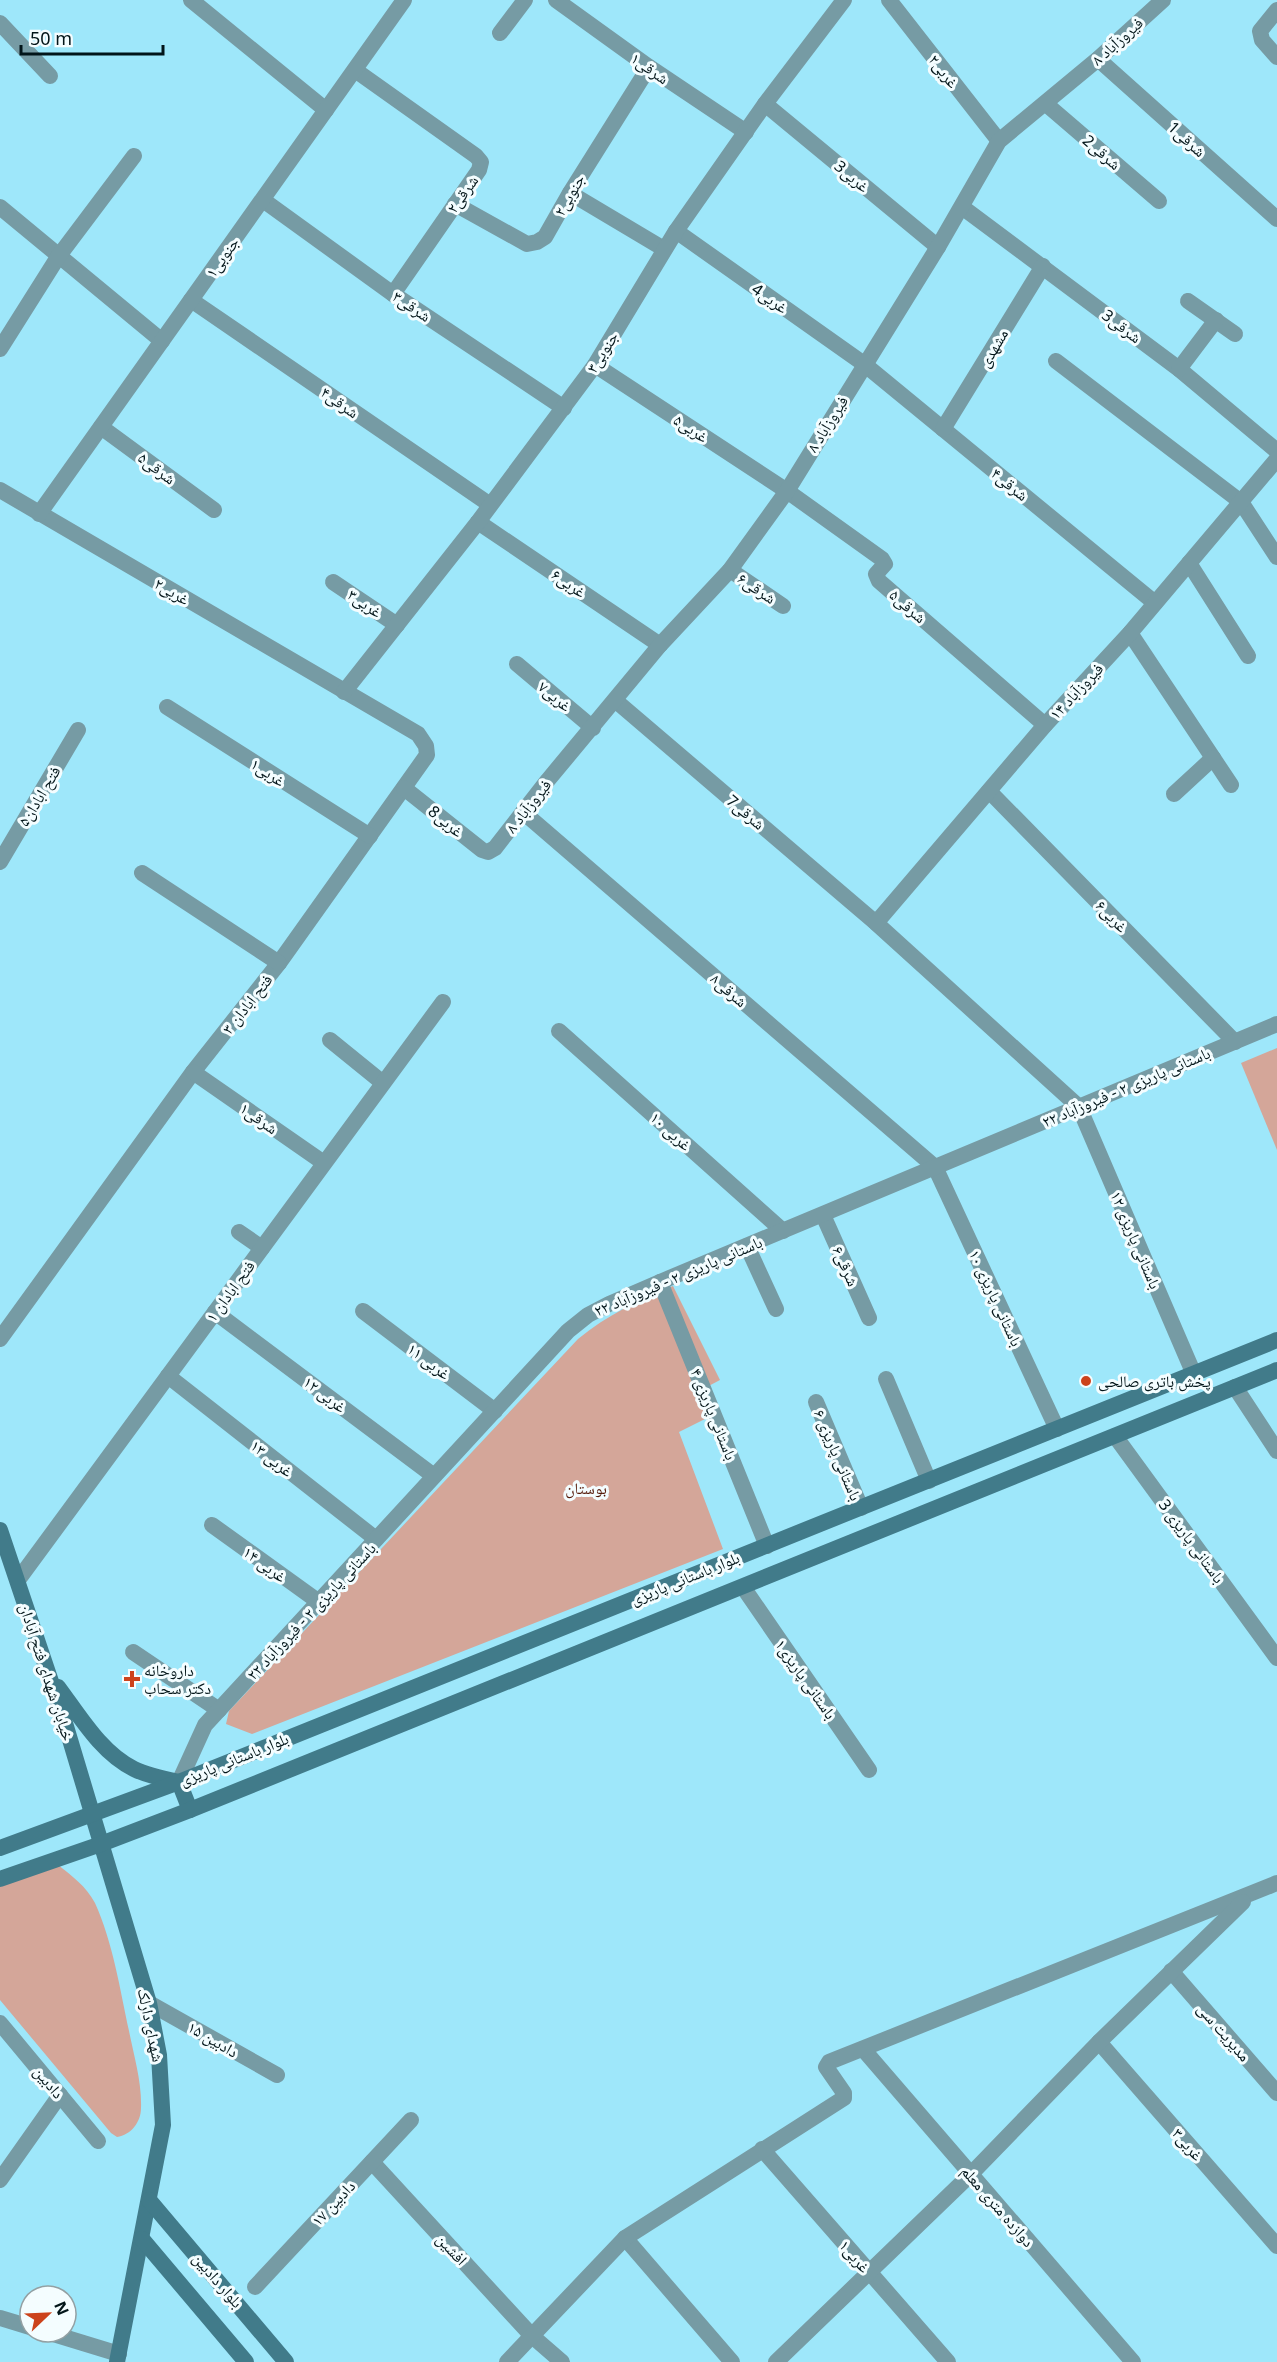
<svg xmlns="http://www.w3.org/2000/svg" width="1277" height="2362" font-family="'Noto Sans','Noto Naskh Arabic',sans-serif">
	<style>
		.green { fill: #d4a699 }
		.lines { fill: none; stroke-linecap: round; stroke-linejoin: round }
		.minor { stroke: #769ba4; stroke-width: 16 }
		.secondary { stroke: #417b8a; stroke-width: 16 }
		.poi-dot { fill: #cc431c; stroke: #f4fdff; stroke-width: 2 }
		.labels { text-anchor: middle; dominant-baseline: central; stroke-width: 6; stroke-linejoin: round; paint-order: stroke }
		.street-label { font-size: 16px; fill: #021519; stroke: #f4fdff }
		.poi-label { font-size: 16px; fill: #021519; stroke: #f4fdff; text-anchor: start }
		.park-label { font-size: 16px; fill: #531605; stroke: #f4fdff }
	</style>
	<rect width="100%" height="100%" fill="#9ee7fa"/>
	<g class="green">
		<polygon points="1277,1048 1277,1150 1241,1063"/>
		<path d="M673,1286L720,1380L701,1390L711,1416L679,1432L723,1549L252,1734L226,1724L229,1711L578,1339C607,1315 639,1300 673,1286Z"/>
		<path d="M57,1864C72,1876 86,1886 95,1903C113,1943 120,1989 129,2031C134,2056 142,2083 141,2108C141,2122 131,2135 117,2137L111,2133L0,2000V1884Z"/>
	</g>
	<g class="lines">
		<g class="minor">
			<polyline points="191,0 326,110"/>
			<polyline points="556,0 649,67 746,132"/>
			<polyline points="889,0 999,141"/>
			<polyline points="1277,10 1260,31 1262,40 1277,57"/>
			<polyline points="0,23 50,76"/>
			<polyline points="500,33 525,0"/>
			<polyline points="1098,59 1277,219"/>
			<polyline points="355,70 476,156 481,162 479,170 393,294"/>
			<polyline points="765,104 938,247"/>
			<polyline points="1046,104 1159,201"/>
			<polyline points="570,193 664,249"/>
			<polyline points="263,200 393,294 564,408"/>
			<polyline points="455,204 527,244 537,242 545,237 570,193 649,67"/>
			<polyline points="0,207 162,341"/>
			<polyline points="962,207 1179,369 1277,451"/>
			<polyline points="676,231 864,364 1155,603"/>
			<polyline points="191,300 489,504"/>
			<polyline points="1188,301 1235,334"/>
			<polyline points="0,349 58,257 134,156"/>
			<polyline points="1056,361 1241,502 1277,557"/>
			<polyline points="595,365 787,491 882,559 885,564 876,574 879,581 1045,725"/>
			<polyline points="1179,369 1216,320"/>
			<polyline points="101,427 214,510"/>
			<polyline points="943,429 1043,266"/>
			<polyline points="0,490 418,734 426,746 427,755 279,963 193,1072 0,1339"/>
			<polyline points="39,514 404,0"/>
			<polyline points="478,522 660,645"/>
			<polyline points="1189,563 1248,656"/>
			<polyline points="730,570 783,606"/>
			<polyline points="333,582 397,625"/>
			<polyline points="1130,633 1231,785"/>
			<polyline points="517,664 593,728"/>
			<polyline points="344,692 478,522 595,365 676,231 765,104 844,0"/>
			<polyline points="616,701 876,923 1079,1107 1193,1372"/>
			<polyline points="167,707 370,836"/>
			<polyline points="404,788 482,850 488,852 495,848 548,780 660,645 730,570 787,491 938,247 999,141 1098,59 1163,0"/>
			<polyline points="989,791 1235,1042"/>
			<polyline points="1174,794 1213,758"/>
			<polyline points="523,812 935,1167 1057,1429"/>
			<polyline points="0,862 78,730"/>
			<polyline points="142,873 279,963"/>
			<polyline points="876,923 1045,725 1130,633 1277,459"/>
			<polyline points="559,1031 783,1231"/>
			<polyline points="330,1040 383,1083"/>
			<polyline points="193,1072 324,1163"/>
			<polyline points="823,1215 869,1318"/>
			<polyline points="239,1232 262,1248"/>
			<polyline points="747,1246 776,1309"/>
			<polyline points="660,1282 767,1546"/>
			<polyline points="363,1311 495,1411"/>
			<polyline points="215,1312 434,1476"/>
			<polyline points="168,1376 376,1539"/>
			<polyline points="886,1379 929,1481"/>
			<polyline points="1235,1387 1277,1451"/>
			<polyline points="816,1402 861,1508"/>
			<polyline points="1115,1436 1277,1658"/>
			<polyline points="212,1525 319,1602"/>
			<polyline points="18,1580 443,1002"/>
			<polyline points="743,1587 869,1770"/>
			<polyline points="133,1652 219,1710"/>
			<polyline points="179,1782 205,1725 568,1331 588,1315 609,1304 660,1282 1277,1024"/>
			<polyline points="1171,1971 1277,2093"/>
			<polyline points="149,2003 277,2075"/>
			<polyline points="0,2023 98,2141"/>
			<polyline points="1099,2042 1277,2246"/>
			<polyline points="863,2049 1133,2362"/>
			<polyline points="762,2149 948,2362"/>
			<polyline points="372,2162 532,2336 562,2362"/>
			<polyline points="0,2180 60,2095"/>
			<polyline points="625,2238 732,2362"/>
			<polyline points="255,2287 411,2120"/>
			<polyline points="0,2318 30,2327"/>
			<polyline points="47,2332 119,2354"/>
			<polyline points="507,2362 625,2238 844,2098 844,2093 826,2067 829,2062 1277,1883"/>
			<polyline points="776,2362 971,2174 1099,2042 1243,1902"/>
		</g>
		<g class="secondary">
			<polyline points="0,1530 65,1723 149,2003 159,2055 163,2125 117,2362"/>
			<path d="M58,1687C79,1715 101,1753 134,1769C148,1776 164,1779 179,1782L190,1810"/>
			<polyline points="0,1848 179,1782 1277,1340"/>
			<polyline points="0,1879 101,1844 190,1810 1277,1370"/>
			<polyline points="149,2200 286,2362"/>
			<polyline points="142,2239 246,2362"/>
		</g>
	</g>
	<g class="poi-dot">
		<circle cx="1086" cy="1381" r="6"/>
		<path d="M129 1670h6v6h6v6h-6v6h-6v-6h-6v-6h6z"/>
	</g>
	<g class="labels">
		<g class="street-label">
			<text transform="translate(1117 41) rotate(-42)">فیروزآباد ۸</text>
			<text transform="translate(650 68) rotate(35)">شرقی۱</text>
			<text transform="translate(944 71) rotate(52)">غربی۲</text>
			<text transform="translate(1187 139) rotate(42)">شرقی1</text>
			<text transform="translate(1102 152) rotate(41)">شرقی2</text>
			<text transform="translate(852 176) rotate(40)">غربی3</text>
			<text transform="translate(462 194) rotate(-55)">شرقی۲</text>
			<text transform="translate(569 195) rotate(-60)">جنوبی۲</text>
			<text transform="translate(222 257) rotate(-55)">جنوبی۱</text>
			<text transform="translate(770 298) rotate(35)">غربی4</text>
			<text transform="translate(412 306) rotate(34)">شرقی۳</text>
			<text transform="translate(1122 326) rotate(37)">شرقی3</text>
			<text transform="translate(993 348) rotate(-59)">مشهدی</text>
			<text transform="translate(602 352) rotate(-58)">جنوبی۳</text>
			<text transform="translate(340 402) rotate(35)">شرقی۴</text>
			<text transform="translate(827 424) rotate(-58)">فیروزآباد ۸</text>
			<text transform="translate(691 428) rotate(33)">غربی۵</text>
			<text transform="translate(157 468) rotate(37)">شرقی۵</text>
			<text transform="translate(1010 484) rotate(39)">شرقی۴</text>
			<text transform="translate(569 583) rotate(34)">غربی۶</text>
			<text transform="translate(757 588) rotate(34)">شرقی۶</text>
			<text transform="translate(172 591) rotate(30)">غربی۲</text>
			<text transform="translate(365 603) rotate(34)">غربی۳</text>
			<text transform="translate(908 606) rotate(41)">شرقی۵</text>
			<text transform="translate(1076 691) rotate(-47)">فیروزآباد ۱۴</text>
			<text transform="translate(555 696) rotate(40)">غربی۷</text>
			<text transform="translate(268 772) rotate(33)">غربی۱</text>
			<text transform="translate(39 796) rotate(-59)">فتح ابادان۵</text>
			<text transform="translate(528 806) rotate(-52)">فیروزآباد ۸</text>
			<text transform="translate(746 812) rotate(40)">شرقی7</text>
			<text transform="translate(446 821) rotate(39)">غربی8</text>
			<text transform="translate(1112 916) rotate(46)">غربی۶</text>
			<text transform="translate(729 990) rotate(41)">شرقی۸</text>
			<text transform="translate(247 1004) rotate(-52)">فتح ابادان ۳</text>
			<text transform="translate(1126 1087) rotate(-23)">باستانی پاریزی ۲ - فیروزآباد ۲۲</text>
			<text transform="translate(259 1118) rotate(35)">شرقی۱</text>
			<text transform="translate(671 1131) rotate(42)">غربی ۱۰</text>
			<text transform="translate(1136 1240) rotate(67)">باستانی پاریزی ۱۲</text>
			<text transform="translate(846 1266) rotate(66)">شرقی۶</text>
			<text transform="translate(678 1276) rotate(-23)">باستانی پاریزی ۲ - فیروزآباد ۲۲</text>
			<text transform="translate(230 1291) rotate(-54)">فتح ابادان ۱</text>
			<text transform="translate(996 1298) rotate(65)">باستانی پاریزی ۱۰</text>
			<text transform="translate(429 1361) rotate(37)">غربی ۱۱</text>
			<text transform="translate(325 1394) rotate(37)">غربی ۱۲</text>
			<text transform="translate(714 1414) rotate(68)">باستانی پاریزی ۴</text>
			<text transform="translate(838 1455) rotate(67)">باستانی پاریزی ۶</text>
			<text transform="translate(272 1458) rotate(38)">غربی ۱۳</text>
			<text transform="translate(1192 1541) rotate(54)">باستانی پاریزی 3</text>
			<text transform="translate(265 1564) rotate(36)">غربی ۱۴</text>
			<text transform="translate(685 1578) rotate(-22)">بلوار باستانی پاریزی</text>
			<text transform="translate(311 1611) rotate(-47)">باستانی پاریزی ۲ - فیروزآباد ۲۲</text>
			<text transform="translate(47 1672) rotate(72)">خیابان شهدای فتح آبادان</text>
			<text transform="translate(806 1679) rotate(55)">باستانی پاریزی۱</text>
			<text transform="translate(234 1759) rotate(-22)">بلوار باستانی پاریزی</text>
			<text transform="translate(151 2025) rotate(78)">شهدای دارلک</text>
			<text transform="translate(1224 2032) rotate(49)">مدیریت سی</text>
			<text transform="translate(213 2039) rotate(30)">دادبین ۱۵</text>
			<text transform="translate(49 2082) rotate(50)">دادبین</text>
			<text transform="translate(1188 2144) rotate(49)">غربی۳</text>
			<text transform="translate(333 2203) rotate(-47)">دادبین ۱۷</text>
			<text transform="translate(998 2206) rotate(49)">دوازده متری معلم</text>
			<text transform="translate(452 2249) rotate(47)">افشین</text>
			<text transform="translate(855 2256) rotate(49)">غربی۱</text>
			<text transform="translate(218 2280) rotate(49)">بلوار دادبین</text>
		</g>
		<g class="poi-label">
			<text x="1098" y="1381">پخش باتری صالحی</text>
			<text x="144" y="1670">داروخانه<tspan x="144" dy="18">دکتر سحاب</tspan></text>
		</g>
		<g class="park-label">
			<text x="586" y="1488">بوستان</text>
		</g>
	</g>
	<g transform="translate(48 2314) rotate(67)"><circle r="28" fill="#f4fdff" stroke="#93a0a3" stroke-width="1.5"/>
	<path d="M0-4.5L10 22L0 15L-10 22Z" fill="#cc431c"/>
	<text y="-9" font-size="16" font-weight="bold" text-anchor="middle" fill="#021519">N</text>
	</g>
	<path d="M21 45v9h142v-9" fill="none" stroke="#021519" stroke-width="3"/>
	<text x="30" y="45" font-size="18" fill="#021519" stroke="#f4fdff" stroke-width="4.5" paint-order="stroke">50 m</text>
</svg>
